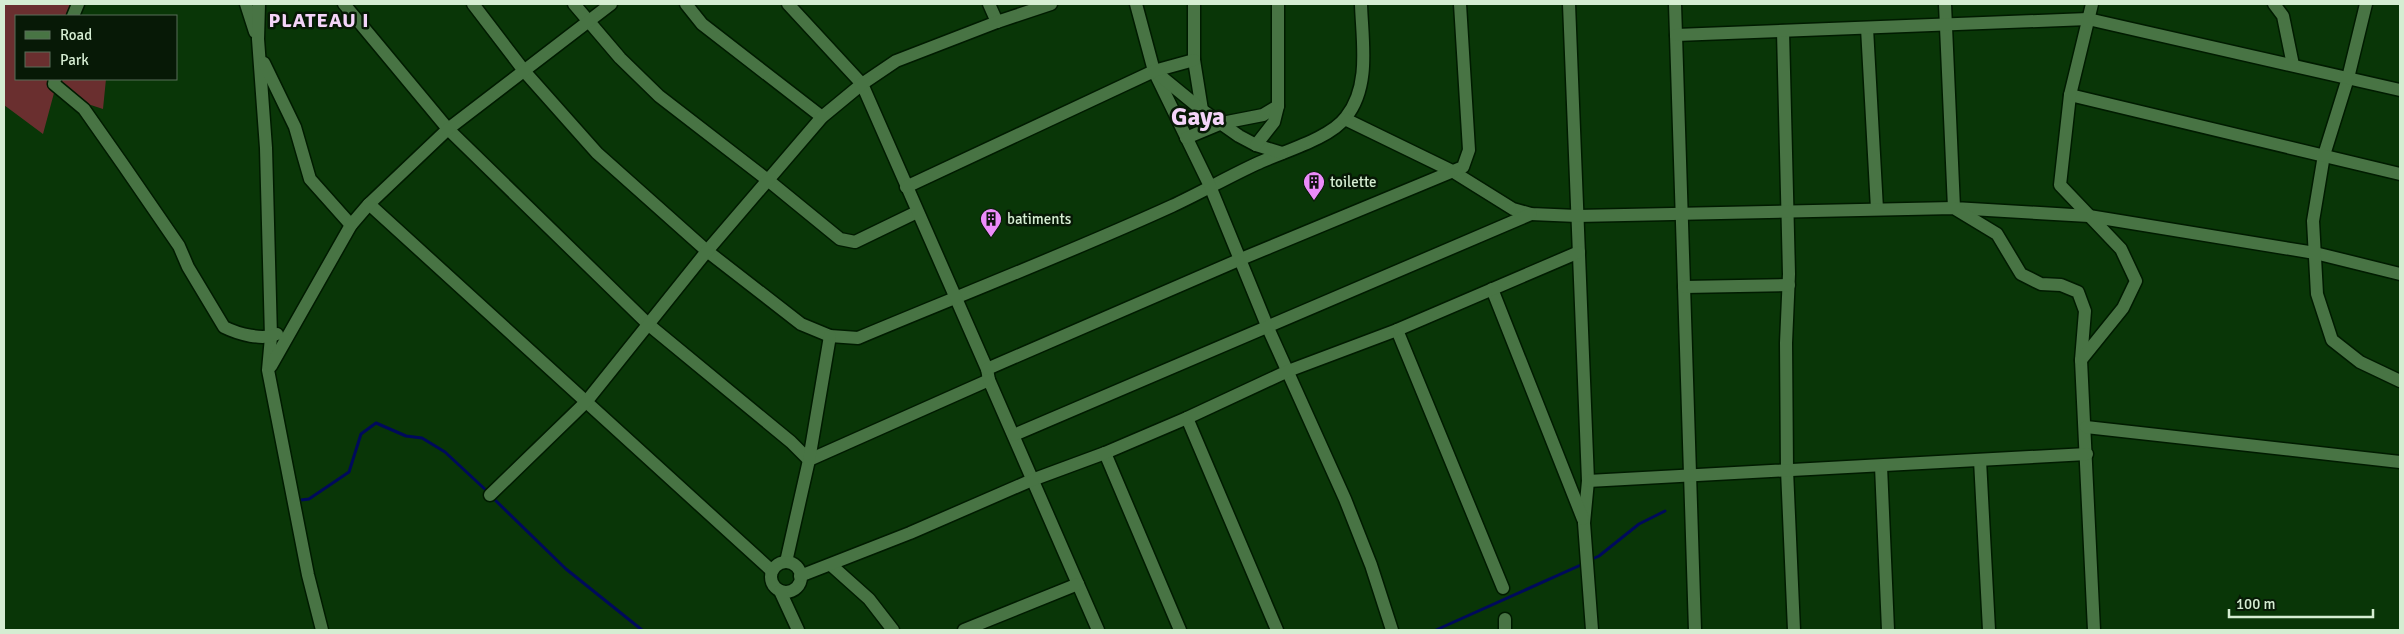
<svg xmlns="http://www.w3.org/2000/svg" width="2404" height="634" font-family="Signika,sans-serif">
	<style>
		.green { fill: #6a2f2f }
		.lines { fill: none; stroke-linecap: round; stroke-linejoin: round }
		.stream { stroke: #000a5b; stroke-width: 3 }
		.minor-casing { stroke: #001b00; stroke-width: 15 }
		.minor { stroke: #487444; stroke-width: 12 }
		.labels { text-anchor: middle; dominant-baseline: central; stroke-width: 5; stroke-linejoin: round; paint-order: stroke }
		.poi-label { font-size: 15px; fill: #d5edd2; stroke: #071906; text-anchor: start }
		.district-label { font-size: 20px; font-weight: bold; letter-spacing: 1px; fill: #f4d4f9; stroke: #071906 }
		.town-label { font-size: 25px; font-weight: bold; fill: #f4d4f9; stroke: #071906 }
	</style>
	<rect width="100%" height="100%" fill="#093607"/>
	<polygon class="green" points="4,4 79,4 73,16 16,16 16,79 106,79 103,109 54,93 43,134 4,105"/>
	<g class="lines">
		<g class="stream">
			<polyline points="493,498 566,569 642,630"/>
			<polyline points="301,500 309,499 349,472 361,434 376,423 406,436 422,438 445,452 489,493"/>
			<polyline points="1590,560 1599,556 1639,524 1665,511"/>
			<polyline points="1436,630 1583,564"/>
		</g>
		<g class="minor-casing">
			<g id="minor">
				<polyline points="246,4 255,32"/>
				<polyline points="259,4 258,39 266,148 271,337 268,370 308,575 322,630"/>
				<polyline points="344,4 448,129 649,325 791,442 809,460 989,380"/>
				<path d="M473,4L525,72L597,153L707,251L801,324L830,336L858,338C963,294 1069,253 1172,206C1200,193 1228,177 1256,164C1281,152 1330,139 1346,117C1371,86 1362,40 1361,4"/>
				<polyline points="574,4 620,58 659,96 769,181 840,239 855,242 917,212"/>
				<polyline points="686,4 702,24 822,117"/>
				<polyline points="788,4 862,84 987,369 989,380 1098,630"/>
				<polyline points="989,4 997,22"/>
				<polyline points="1136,4 1154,71 1210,186 1268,328 1345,499 1371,565 1392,630"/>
				<polyline points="1194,4 1194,60 1202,110"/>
				<polyline points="1569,4 1588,481 1584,523 1592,630"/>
				<polyline points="1675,4 1695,630"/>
				<polyline points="1945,4 1954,208 2089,216 2315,253 2400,274"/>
				<polyline points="2274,4 2283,16 2293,65"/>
				<polyline points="2366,4 2348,78 2324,155 2313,221 2317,294 2332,340 2360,362 2400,381"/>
				<polyline points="73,16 78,4"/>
				<polyline points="1867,28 1877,209"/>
				<polyline points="1783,31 1789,274 1786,343 1787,470 1794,630"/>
				<polyline points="1676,35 2088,19 2400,90"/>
				<polyline points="264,63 295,127 310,179 351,225"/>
				<polyline points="1158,74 1202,110 1239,136 1256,145 1282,153"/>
				<path d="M55,79L54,84L84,109L124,166L179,246L188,267L224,327C238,334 263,341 277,334"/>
				<polyline points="2070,95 2400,174"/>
				<polyline points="1345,119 1452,171 1513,209 1531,214 1577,216 1954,208 1997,234 2021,274 2041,284 2061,285 2078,292 2085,311 2081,360 2094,630"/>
				<polyline points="1186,138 1222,123 1263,115 1278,106"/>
				<polyline points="1256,145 1274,122 1278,106 1278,4"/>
				<polyline points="906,187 1154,71 1194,60"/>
				<polyline points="369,204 772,571"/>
				<polyline points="1684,287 1789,285"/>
				<polyline points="1492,289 1583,519"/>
				<polyline points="1397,330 1503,588"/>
				<polyline points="2081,360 2123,308 2136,281 2121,249 2060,185 2070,95 2092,4"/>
				<polyline points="271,366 351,225 369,204 448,129 611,4"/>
				<polyline points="987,369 1241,259 1463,167 1469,150 1460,4"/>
				<polyline points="1187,418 1277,630"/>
				<polyline points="2086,427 2400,462"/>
				<polyline points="1014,435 1531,214"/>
				<polyline points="1105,453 1180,630"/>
				<polyline points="1980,460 1989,630"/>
				<polyline points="1881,466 1888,630"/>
				<polyline points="1588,481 2087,454"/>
				<polyline points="490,495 586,402 707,251 822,117 862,84 896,61 997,22 1051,4"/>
				<polyline points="786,562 809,460 830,336"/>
				<circle cx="786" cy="577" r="15"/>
				<polyline points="831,565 869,599 893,630"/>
				<polyline points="800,576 910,533 1032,480 1105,453 1187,418 1288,371 1397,330 1579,252"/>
				<polyline points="780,591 798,630"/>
				<polyline points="1505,619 1505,630"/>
				<polyline points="964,630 1078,584"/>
			</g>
		</g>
		<use href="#minor" class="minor"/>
	</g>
	<defs>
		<g id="building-pin" transform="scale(1.125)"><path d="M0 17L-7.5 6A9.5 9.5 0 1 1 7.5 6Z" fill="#ec8cfa" stroke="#071906"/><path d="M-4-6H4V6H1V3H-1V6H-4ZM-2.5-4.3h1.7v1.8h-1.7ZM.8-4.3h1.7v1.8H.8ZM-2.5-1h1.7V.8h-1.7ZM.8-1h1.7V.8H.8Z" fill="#111"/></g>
	</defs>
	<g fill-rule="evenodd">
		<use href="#building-pin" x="1314" y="182"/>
		<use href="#building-pin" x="991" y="219"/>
	</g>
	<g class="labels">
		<g class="poi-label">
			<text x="1330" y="182">toilette</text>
			<text x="1007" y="219">batiments</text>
		</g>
		<g class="district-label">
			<text x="319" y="20">PLATEAU I</text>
		</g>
		<g class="town-label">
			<text x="1198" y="116">Gaya</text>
		</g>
	</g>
	<rect width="2404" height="634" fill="none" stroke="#d5edd2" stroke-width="10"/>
	<rect x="15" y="15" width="162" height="65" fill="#071906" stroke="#596e58"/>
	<rect x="25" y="31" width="25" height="8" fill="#487444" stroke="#596e58"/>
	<text x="60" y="40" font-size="15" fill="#d5edd2">Road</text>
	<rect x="25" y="52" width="25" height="15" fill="#6a2f2f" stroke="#596e58"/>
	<text x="60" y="65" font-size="15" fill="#d5edd2">Park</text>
	<path d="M2229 609v8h144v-8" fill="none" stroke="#d5edd2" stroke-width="2.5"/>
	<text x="2236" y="609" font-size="15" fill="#d5edd2" stroke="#071906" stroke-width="4" paint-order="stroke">100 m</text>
</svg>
